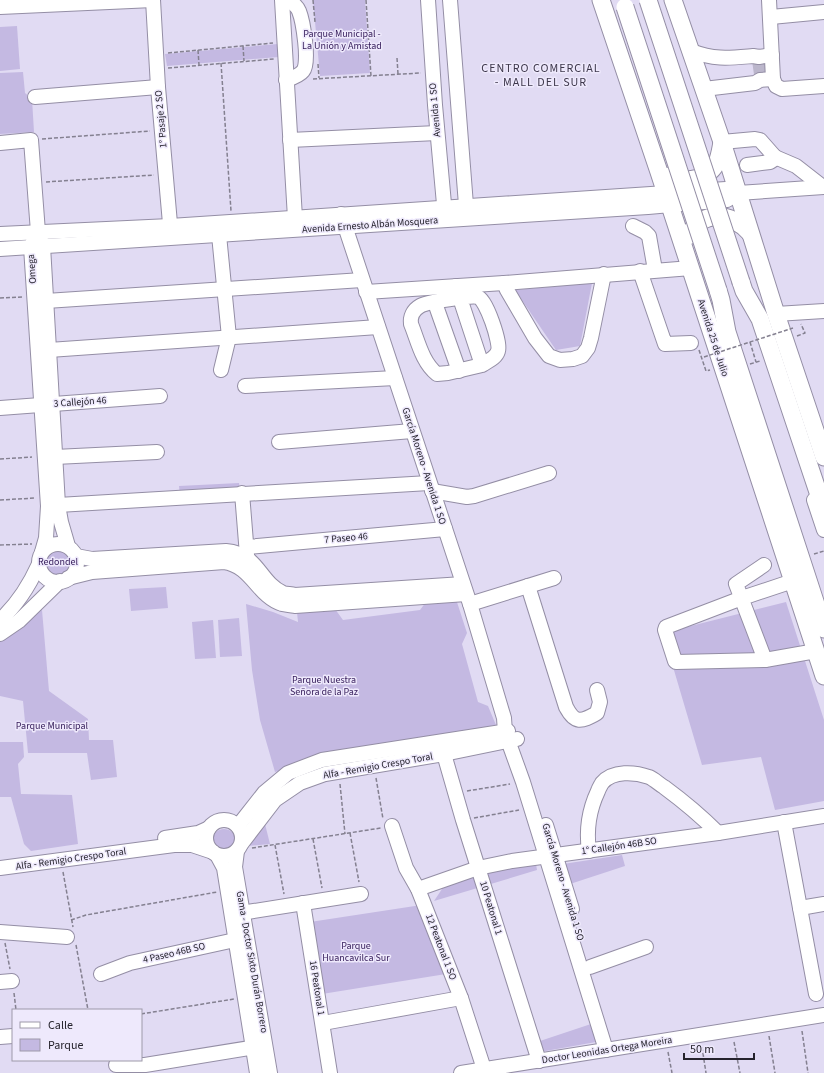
<svg xmlns="http://www.w3.org/2000/svg" width="824" height="1073" font-family="'Source Sans 3',sans-serif">
	<style>
		.green { fill: #c4b9e2 }
		.lines { fill: none; stroke-linecap: round; stroke-linejoin: round }
		.minor-tunnel { stroke: #bbb6cb; stroke-width: 14; stroke-dasharray: 14 7; stroke-linecap: butt }
		.minor-casing { stroke: #948ea5; stroke-width: 16 }
		.major-casing { stroke: #948ea5; stroke-width: 19 }
		.path { stroke: #848090; stroke-width: 1.5; stroke-dasharray: 4 2; stroke-linecap: butt }
		.minor { stroke: #fff; stroke-width: 14 }
		.major { stroke: #fff; stroke-width: 17 }
		.major-bridge-casing { stroke: #948ea5; stroke-width: 19; stroke-linecap: butt }
		.path-bridge { stroke: #848090; stroke-width: 1.5; stroke-dasharray: 4 2; stroke-linecap: butt }
		.major-bridge { stroke: #fff; stroke-width: 17 }
		.labels { text-anchor: middle; dominant-baseline: central; stroke-width: 3; stroke-linejoin: round; paint-order: stroke }
		.park-label { font-size: 10px; fill: #331a58; stroke: #eee9fc }
		.street-label { font-size: 10px; fill: #25232c; stroke: #eee9fc }
		.quarter-label { font-size: 12px; letter-spacing: 1px; fill: #3e384c; stroke: #eee9fc }
	</style>
	<rect width="100%" height="100%" fill="#e1dbf3"/>
	<g class="green">
		<polygon points="313,0 365,0 370,73 320,76"/>
		<polygon points="17,26 20,69 0,71 0,27"/>
		<polygon points="278,44 279,57 167,66 165,54"/>
		<polygon points="23,72 25,93 32,99 34,132 0,134 0,73"/>
		<polygon points="592,283 580,346 556,350 515,290"/>
		<polygon points="239,483 240,492 180,496 179,486"/>
		<circle cx="58" cy="562" r="13"/>
		<polygon points="166,587 168,608 131,611 129,589"/>
		<polygon points="456,599 467,633 462,644 478,702 488,706 496,725 324,756 275,772 260,720 252,670 246,604 273,612 298,622 297,612 335,609 343,620 420,610 426,602"/>
		<polygon points="786,602 824,720 824,801 775,810 761,757 702,765 663,633"/>
		<polygon points="42,610 49,691 88,719 89,740 113,740 117,777 91,780 87,753 28,753 23,701 0,696 0,640"/>
		<polygon points="239,618 242,656 220,657 218,620"/>
		<polygon points="213,620 216,658 195,659 192,622"/>
		<polygon points="0,742 23,742 24,757 18,764 21,794 72,795 78,844 31,851 24,844 11,797 0,797"/>
		<polygon points="265,824 270,844 247,846"/>
		<circle cx="224" cy="841" r="12"/>
		<polygon points="622,855 625,866 570,884 563,864"/>
		<polygon points="536,864 537,870 434,901 442,889 445,879"/>
		<polygon points="428,904 446,974 322,994 310,922"/>
		<polygon points="591,1024 596,1042 540,1052 537,1042"/>
	</g>
	<g class="lines">
		<polyline class="minor-tunnel" points="759,60 761,74"/>
		<g class="minor-casing">
			<g id="minor">
				<polyline points="153,0 158,87 171,235"/>
				<polyline points="282,0 295,218"/>
				<polyline points="428,0 435,105 445,215"/>
				<polyline points="450,0 466,205"/>
				<polyline points="769,0 773,79 776,86 782,89 824,86"/>
				<polyline points="0,7 153,0"/>
				<polyline points="771,17 824,12"/>
				<path d="M691,51C715,60 729,58 753,56L759,57L772,55"/>
				<path d="M286,80C292,78 299,76 303,71C310,63 303,21 299,11C297,6 293,3 288,0"/>
				<polyline points="704,89 755,83 760,80 773,79"/>
				<polyline points="35,97 158,87"/>
				<polyline points="290,140 437,133"/>
				<polyline points="722,142 755,139 760,140 775,157 773,160 770,162 747,165"/>
				<polyline points="0,143 31,140 38,232 43,246 58,505 61,522 68,546"/>
				<polyline points="775,157 796,166 823,187"/>
				<polyline points="341,214 470,604 504,718 505,732 523,782 606,1050"/>
				<polyline points="633,226 645,232 649,236 655,270"/>
				<polyline points="0,234 170,226 726,189 738,193 824,187"/>
				<polyline points="219,235 229,337 221,370"/>
				<polyline points="34,239 31,247 48,506 46,538 42,552"/>
				<polyline points="0,249 648,207 727,200 738,193"/>
				<polyline points="640,271 665,344 691,343"/>
				<polyline points="504,283 507,290 535,338 549,356 560,360 573,359 582,356 588,348 591,338 604,274"/>
				<path d="M456,286L482,365L448,373L437,374C422,362 418,341 411,324C410,317 413,310 420,306C426,302 472,295 478,297C486,299 501,343 498,351C496,358 488,361 482,365"/>
				<polyline points="366,292 504,283 691,268"/>
				<polyline points="46,301 362,280"/>
				<polyline points="435,303 459,371"/>
				<polyline points="776,314 824,311"/>
				<polyline points="49,350 378,327"/>
				<polyline points="245,386 395,378"/>
				<polyline points="0,408 160,396"/>
				<polyline points="279,442 412,431"/>
				<polyline points="55,457 157,452"/>
				<polyline points="432,491 467,497 474,496 549,473"/>
				<polyline points="242,493 247,555"/>
				<polyline points="814,500 824,530"/>
				<polyline points="58,505 429,483"/>
				<circle cx="58" cy="563" r="19"/>
				<polyline points="247,547 445,529"/>
				<path d="M76,556L92,559L226,551C259,554 258,581 283,593C287,594 291,594 295,595L463,584"/>
				<polyline points="764,565 736,584 765,660 676,662 675,661 665,630 666,627 742,598 793,581"/>
				<path d="M68,578L92,572L224,562C252,566 257,596 282,604C286,605 291,605 295,606L466,594"/>
				<path d="M528,586L566,707C575,724 581,722 597,713L600,702L597,690"/>
				<polyline points="470,604 554,578"/>
				<path d="M0,620C18,604 29,586 39,564"/>
				<polyline points="0,634 19,621 60,581"/>
				<polyline points="765,660 816,651"/>
				<polyline points="444,754 463,820 539,1061"/>
				<circle cx="224" cy="838" r="18"/>
				<polyline points="784,822 816,994"/>
				<polyline points="546,825 572,909"/>
				<polyline points="238,826 264,793 288,773 322,760 508,731"/>
				<polyline points="392,826 406,868 418,889 461,998 484,1069"/>
				<polyline points="165,838 198,833 209,828"/>
				<polyline points="242,843 275,800 300,783 325,774 444,754 517,739"/>
				<polyline points="237,851 235,867 270,1073"/>
				<path d="M589,851C586,830 589,810 598,791C599,788 601,785 602,783C613,770 635,772 649,777C654,779 659,784 664,787C683,801 701,816 718,833"/>
				<polyline points="217,855 224,868 257,1073"/>
				<polyline points="0,868 174,845 192,845 213,852"/>
				<polyline points="418,889 478,868 512,861 718,833 824,816"/>
				<polyline points="303,903 330,1073"/>
				<polyline points="800,908 824,904"/>
				<polyline points="235,914 361,894"/>
				<polyline points="0,932 67,937"/>
				<polyline points="590,967 646,947"/>
				<polyline points="101,974 130,963 244,938"/>
				<polyline points="0,982 12,981"/>
				<polyline points="323,1023 461,998"/>
				<polyline points="0,1037 13,1036"/>
				<polyline points="116,1065 145,1065 262,1046"/>
				<polyline points="461,1073 824,1015"/>
			</g>
		</g>
		<g class="major-casing">
			<g id="major">
				<polyline points="601,0 659,172 824,676"/>
				<polyline points="673,0 722,142 776,314 824,457"/>
				<path d="M669,176C687,184 709,180 718,160C720,154 721,148 722,142"/>
				<path d="M688,236C703,209 731,212 750,233"/>
				<polyline points="741,282 744,291 760,319 824,510"/>
				<polyline points="718,290 721,300 727,332 824,629"/>
			</g>
		</g>
		<g class="path">
			<polyline points="313,0 315,22"/>
			<polyline points="366,0 371,76"/>
			<polyline points="243,46 244,61"/>
			<polyline points="198,50 199,65"/>
			<polyline points="168,53 273,43"/>
			<polyline points="397,58 398,74"/>
			<polyline points="221,63 231,211"/>
			<polyline points="318,64 319,78"/>
			<polyline points="168,68 274,59"/>
			<polyline points="313,79 421,73"/>
			<polyline points="42,139 150,131"/>
			<polyline points="46,182 154,175"/>
			<polyline points="0,298 22,297"/>
			<polyline points="797,336 805,333 801,324"/>
			<polyline points="750,342 756,362"/>
			<polyline points="699,350 706,371 710,370"/>
			<polyline points="750,364 760,361"/>
			<polyline points="0,459 32,457"/>
			<polyline points="0,500 35,498"/>
			<polyline points="0,545 32,544"/>
			<polyline points="814,554 824,551"/>
			<polyline points="376,778 383,819"/>
			<polyline points="340,784 345,834"/>
			<polyline points="467,791 510,784"/>
			<polyline points="474,818 519,810"/>
			<polyline points="350,833 359,882"/>
			<polyline points="313,839 322,888"/>
			<polyline points="275,845 284,894"/>
			<polyline points="252,848 381,828"/>
			<polyline points="63,872 73,927"/>
			<polyline points="71,920 86,915 217,892"/>
			<polyline points="5,943 10,969"/>
			<polyline points="76,945 88,1010"/>
			<polyline points="14,993 16,1010"/>
			<polyline points="141,1014 234,999"/>
			<polyline points="802,1031 808,1073"/>
			<polyline points="769,1036 775,1073"/>
			<polyline points="734,1042 740,1073"/>
			<polyline points="702,1047 706,1073"/>
			<polyline points="668,1052 672,1073"/>
		</g>
		<use href="#minor" class="minor"/>
		<use href="#major" class="major"/>
		<g class="major-bridge-casing">
			<g id="major-bridge">
				<polyline points="648,0 741,282"/>
				<polyline points="625,7 718,290"/>
			</g>
		</g>
		<polyline class="path-bridge" points="704,357 793,328"/>
		<use href="#major-bridge" class="major-bridge"/>
	</g>
	<g class="labels">
		<g class="park-label">
			<text x="342" y="34">Parque Municipal -<tspan x="342" dy="12">La Unión y Amistad</tspan></text>
			<text x="58" y="562">Redondel</text>
			<text x="324" y="680">Parque Nuestra<tspan x="324" dy="12">Señora de la Paz</tspan></text>
			<text x="52" y="726">Parque Municipal</text>
			<text x="356" y="946">Parque<tspan x="356" dy="12">Huancavilca Sur</tspan></text>
		</g>
		<g class="street-label">
			<text transform="translate(435 110) rotate(-95)">Avenida 1 SO</text>
			<text transform="translate(161 119) rotate(-95)">1° Pasaje 2 SO</text>
			<text transform="translate(370 225) rotate(-4)">Avenida Ernesto Albán Mosquera</text>
			<text transform="translate(32 269) rotate(-94)">Omega</text>
			<text transform="translate(713 338) rotate(72)">Avenida 25 de Julio</text>
			<text transform="translate(80 402) rotate(-4)">3 Callejón 46</text>
			<text transform="translate(424 466) rotate(72)">García Moreno - Avenida 1 SO</text>
			<text transform="translate(346 538) rotate(-5)">7 Paseo 46</text>
			<text transform="translate(378 766) rotate(-10)">Alfa - Remigio Crespo Toral</text>
			<text transform="translate(619 846) rotate(-8)">1° Callejón 46B SO</text>
			<text transform="translate(71 859) rotate(-8)">Alfa - Remigio Crespo Toral</text>
			<text transform="translate(563 882) rotate(73)">García Moreno - Avenida 1 SO</text>
			<text transform="translate(491 908) rotate(73)">10 Peatonal 1</text>
			<text transform="translate(441 947) rotate(69)">12 Peatonal 1 SO</text>
			<text transform="translate(174 953) rotate(-13)">4 Paseo 46B SO</text>
			<text transform="translate(252 962) rotate(80)">Gama - Doctor Sixto Durán Borrero</text>
			<text transform="translate(317 988) rotate(81)">16 Peatonal 1</text>
			<text transform="translate(607 1050) rotate(-9)">Doctor Leonidas Ortega Moreira</text>
		</g>
		<g class="quarter-label">
			<text x="541" y="68">CENTRO COMERCIAL<tspan x="541" dy="14">- MALL DEL SUR</tspan></text>
		</g>
	</g>
	<rect x="12" y="1009" width="130" height="52" fill="#eee9fc" stroke="#9e9aa9"/>
	<rect x="20" y="1022" width="20" height="6" fill="#ffffff" stroke="#9e9aa9"/>
	<text x="48" y="1029" font-size="12" fill="#25232c">Calle</text>
	<rect x="20" y="1039" width="20" height="12" fill="#c4b9e2" stroke="#9e9aa9"/>
	<text x="48" y="1049" font-size="12" fill="#25232c">Parque</text>
	<path d="M684 1053v6h70v-6" fill="none" stroke="#25232c" stroke-width="2"/>
	<text x="690" y="1053" font-size="12" fill="#25232c" stroke="#eee9fc" stroke-width="3" paint-order="stroke">50 m</text>
</svg>
